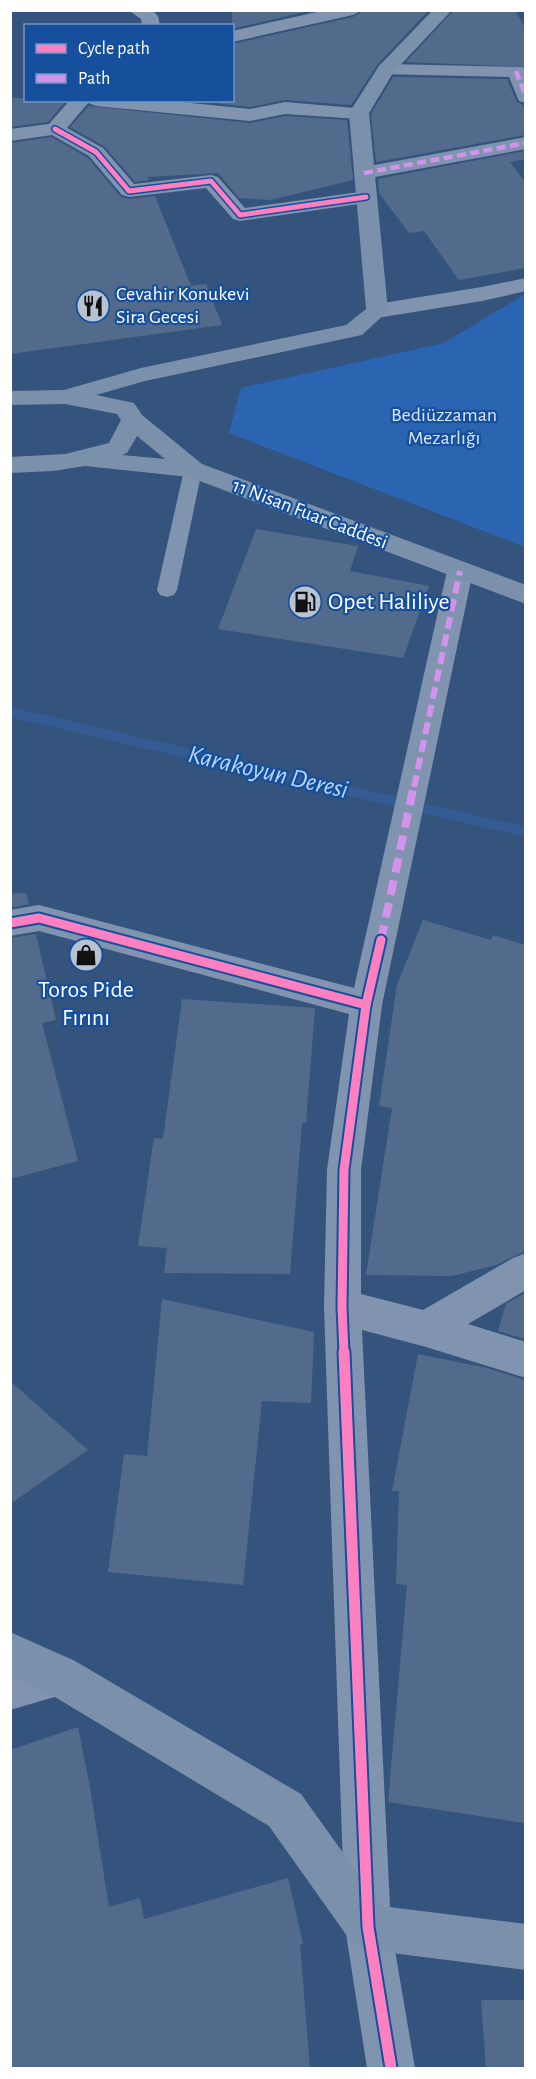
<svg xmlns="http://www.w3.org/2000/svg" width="536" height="2079" font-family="'Alegreya Sans',sans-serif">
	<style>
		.green { fill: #2b65b2 }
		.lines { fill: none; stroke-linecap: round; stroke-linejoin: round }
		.stream { fill: #345b93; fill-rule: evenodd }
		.building { fill: #526b8c }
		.lane { fill: #8094af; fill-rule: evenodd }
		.street { fill: #8094af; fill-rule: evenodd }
		.secondary { fill: #7b90ab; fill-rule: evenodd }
		.quiet-far2 { stroke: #d193ec; stroke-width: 4.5; stroke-dasharray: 9 4.5; stroke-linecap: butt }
		.quiet-far1 { stroke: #d193ec; stroke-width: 6; stroke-dasharray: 12 6; stroke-linecap: butt }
		.quiet { stroke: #d193ec; stroke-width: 8; stroke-dasharray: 15 8; stroke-linecap: butt }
		.cycleway-far2-casing { stroke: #164f9c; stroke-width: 8 }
		.cycleway-far1-casing { stroke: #164f9c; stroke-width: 13 }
		.cycleway-casing { stroke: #164f9c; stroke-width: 15 }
		.cycleway-far2 { stroke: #ff80c0; stroke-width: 5 }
		.cycleway-far1 { stroke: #ff80c0; stroke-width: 9 }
		.cycleway { stroke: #ff80c0; stroke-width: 11 }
		.labels { text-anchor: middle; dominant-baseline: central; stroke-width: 4.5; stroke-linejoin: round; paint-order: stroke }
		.far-poi-label { font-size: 20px; fill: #fff; stroke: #164f9c; text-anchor: start }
		.far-park-label { font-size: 20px; fill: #d4e6fd; stroke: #164f9c }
		.far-street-label { font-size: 20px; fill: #fff; stroke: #164f9c }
		.poi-label { font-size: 24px; fill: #fff; stroke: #164f9c; text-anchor: start }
		.water-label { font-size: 26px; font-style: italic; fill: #b9d5f9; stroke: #164f9c }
	</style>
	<rect width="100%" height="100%" fill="#35547d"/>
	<polygon class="green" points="525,294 525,547 229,433 241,388 444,343"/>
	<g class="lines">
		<polygon class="stream" points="10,707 526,827 526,837 10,717"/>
	</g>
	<g class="building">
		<polygon points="232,10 313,10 232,29"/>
		<polygon points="364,10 429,10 377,65 351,105 285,100 250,107 188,100 232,100 232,44 353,17"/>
		<polygon points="454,10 515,10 525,28 525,67 406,62"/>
		<polygon points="393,77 507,79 517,102 523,105 525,109 525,135 376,162 371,114"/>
		<polygon points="10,98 26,98 26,100 66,101 48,122 10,127"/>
		<polygon points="89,106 250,123 285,116 347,120 353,180 270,200 239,198 218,173 148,177 149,180 135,182 105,147 70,127"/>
		<polygon points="52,137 88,158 121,197 129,199 155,196 191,286 206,284 222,325 10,354 10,143"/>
		<polygon points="525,151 525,159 510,162 525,182 525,268 459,280 424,231 409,233 379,193 378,179"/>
		<polygon points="256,529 358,546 350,571 429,586 403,658 218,629"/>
		<polygon points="26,893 29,904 10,908 10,894"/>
		<polygon points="423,920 491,940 493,935 525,945 525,1251 496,1265 452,1276 366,1275 392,1108 379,1106 397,985"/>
		<polygon points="36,934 56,1020 42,1023 78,1161 10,1179 10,938"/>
		<polygon points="182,999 315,1008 306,1123 302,1123 290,1274 164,1273 167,1248 138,1246 154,1138 163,1139"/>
		<polygon points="525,1293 525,1339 498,1331 506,1304"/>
		<polygon points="162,1299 314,1332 311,1403 262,1401 243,1585 108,1572 124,1454 147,1456"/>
		<polygon points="418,1354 487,1368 525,1380 525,1823 388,1802 407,1585 396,1584 399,1491 392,1491"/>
		<polygon points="10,1381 88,1450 10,1504"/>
		<polygon points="78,1727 89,1782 109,1907 140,1898 144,1919 288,1878 303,1944 300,1945 310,2068 10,2068 10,1750"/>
		<polygon points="481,2000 525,2000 525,2068 486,2068"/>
	</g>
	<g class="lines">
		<polygon class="lane" points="193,464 199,466 202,470 177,590 174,595 167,597 160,595 157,590 184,470 187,466"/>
		<g class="street">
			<polygon points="128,10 152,10 158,16 160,26 142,26 141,19"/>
			<polygon points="326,10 362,10 353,15 232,42 232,31"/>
			<polygon points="386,64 523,67 526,71 526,103 519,101 509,77 379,74 377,70 379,66"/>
			<polygon points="70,100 161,100 250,109 285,102 366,109 369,113 366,117 359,119 285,114 250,121 96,106 88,103 67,128 103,148 134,184 211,175 218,177 245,208 366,191 373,193 376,197 373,201 366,203 240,221 233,219 206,188 129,197 122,195 89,156 52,135 10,141 10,129 49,124"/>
			<polygon points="526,137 526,149 364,179 357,177 354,173 357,169 364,167"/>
			<polygon points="526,278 526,291 482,301 377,318 369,316 366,311 369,306 377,304 482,287"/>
			<polygon points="460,562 469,565 473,571 382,1005 361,1170 361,1294 423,1310 513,1258 526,1253 526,1290 468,1324 526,1342 526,1378 426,1347 362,1330 391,1927 415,2068 367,2068 345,1927 324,1307 327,1170 349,1014 39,931 10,936 10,910 39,905 354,988 447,571 451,565"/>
			<polygon points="60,1655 75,1661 81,1676 75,1691 10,1710 10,1668"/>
		</g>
		<g class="secondary">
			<path d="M433,10H452L393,73L369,113L388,311L362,335L145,381L96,395L134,403L142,415L202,464L526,585V604L189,477L85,466L53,471L10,473V457L65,454L109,443L121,420L117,414L65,404L10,405V391L64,390L141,368L346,325L366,309L349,113L379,66ZM137,436L165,459L122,455L127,453Z"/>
			<polygon points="10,1632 75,1661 301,1794 381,1906 526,1924 526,1970 368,1950 352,1943 269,1826 45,1691 10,1675"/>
		</g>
		<g class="quiet-far2">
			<polyline points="516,71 526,97"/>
			<polyline points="364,173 526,143"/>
		</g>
		<polyline class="quiet-far1" points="414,787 460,571"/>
		<polyline class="quiet" points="381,940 414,785"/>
		<g class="cycleway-far2-casing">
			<polyline id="cycleway-far2" points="55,129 96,152 129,191 211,181 240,215 366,197"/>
		</g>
		<g class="cycleway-far1-casing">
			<g id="cycleway-far1">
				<polyline points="10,923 39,918 366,1005"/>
				<polyline points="344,1353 342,1307 344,1170 366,1005 381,940"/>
			</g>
		</g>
		<g class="cycleway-casing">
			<polyline id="cycleway" points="344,1352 368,1927 391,2068"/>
		</g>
		<use href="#cycleway-far2" class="cycleway-far2"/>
		<use href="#cycleway-far1" class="cycleway-far1"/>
		<use href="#cycleway" class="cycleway"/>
	</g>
	<defs>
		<g id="restaurant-disc" transform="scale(1.725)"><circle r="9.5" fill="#b8c3d2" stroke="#164f9c"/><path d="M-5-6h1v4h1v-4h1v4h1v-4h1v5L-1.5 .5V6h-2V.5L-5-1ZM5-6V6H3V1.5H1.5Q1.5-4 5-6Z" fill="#111"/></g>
		<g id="fuel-disc" transform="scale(1.725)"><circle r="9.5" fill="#b8c3d2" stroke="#164f9c"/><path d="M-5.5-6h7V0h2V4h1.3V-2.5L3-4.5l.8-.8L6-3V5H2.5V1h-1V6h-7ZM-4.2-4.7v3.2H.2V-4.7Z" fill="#111"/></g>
		<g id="shop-disc" transform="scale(1.725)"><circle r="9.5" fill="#b8c3d2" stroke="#164f9c"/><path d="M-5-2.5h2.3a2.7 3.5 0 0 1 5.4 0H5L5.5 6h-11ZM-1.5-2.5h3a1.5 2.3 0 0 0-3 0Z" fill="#111"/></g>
	</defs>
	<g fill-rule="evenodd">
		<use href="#restaurant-disc" x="93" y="306"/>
		<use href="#fuel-disc" x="305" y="602"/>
		<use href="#shop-disc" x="86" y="955"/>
	</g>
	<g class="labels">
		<g class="far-poi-label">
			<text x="116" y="294">Cevahir Konukevi<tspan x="116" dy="23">Sira Gecesi</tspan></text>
		</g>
		<g class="far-park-label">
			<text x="444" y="415">Bediüzzaman<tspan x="444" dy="23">Mezarlığı</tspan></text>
		</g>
		<g class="far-street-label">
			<text transform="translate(310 514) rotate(21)">11 Nisan Fuar Caddesi</text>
		</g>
		<g class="poi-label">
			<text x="328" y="602">Opet Haliliye</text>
			<text x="86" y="990" text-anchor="middle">Toros Pide<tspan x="86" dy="28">Fırını</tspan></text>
		</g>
		<g class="water-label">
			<text transform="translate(268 772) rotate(13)">Karakoyun Deresi</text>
		</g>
	</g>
	<rect width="536" height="2079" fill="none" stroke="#ffffff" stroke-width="24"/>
	<rect x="24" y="24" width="210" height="78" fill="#164f9c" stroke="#7395c4" stroke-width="1.5"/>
	<rect x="36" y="44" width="30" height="9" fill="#ff80c0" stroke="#7395c4" stroke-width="1.5"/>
	<text x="78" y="54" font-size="18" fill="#ffffff">Cycle path</text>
	<rect x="36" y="74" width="30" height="9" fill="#d193ec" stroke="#7395c4" stroke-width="1.5"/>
	<text x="78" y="84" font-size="18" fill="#ffffff">Path</text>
</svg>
